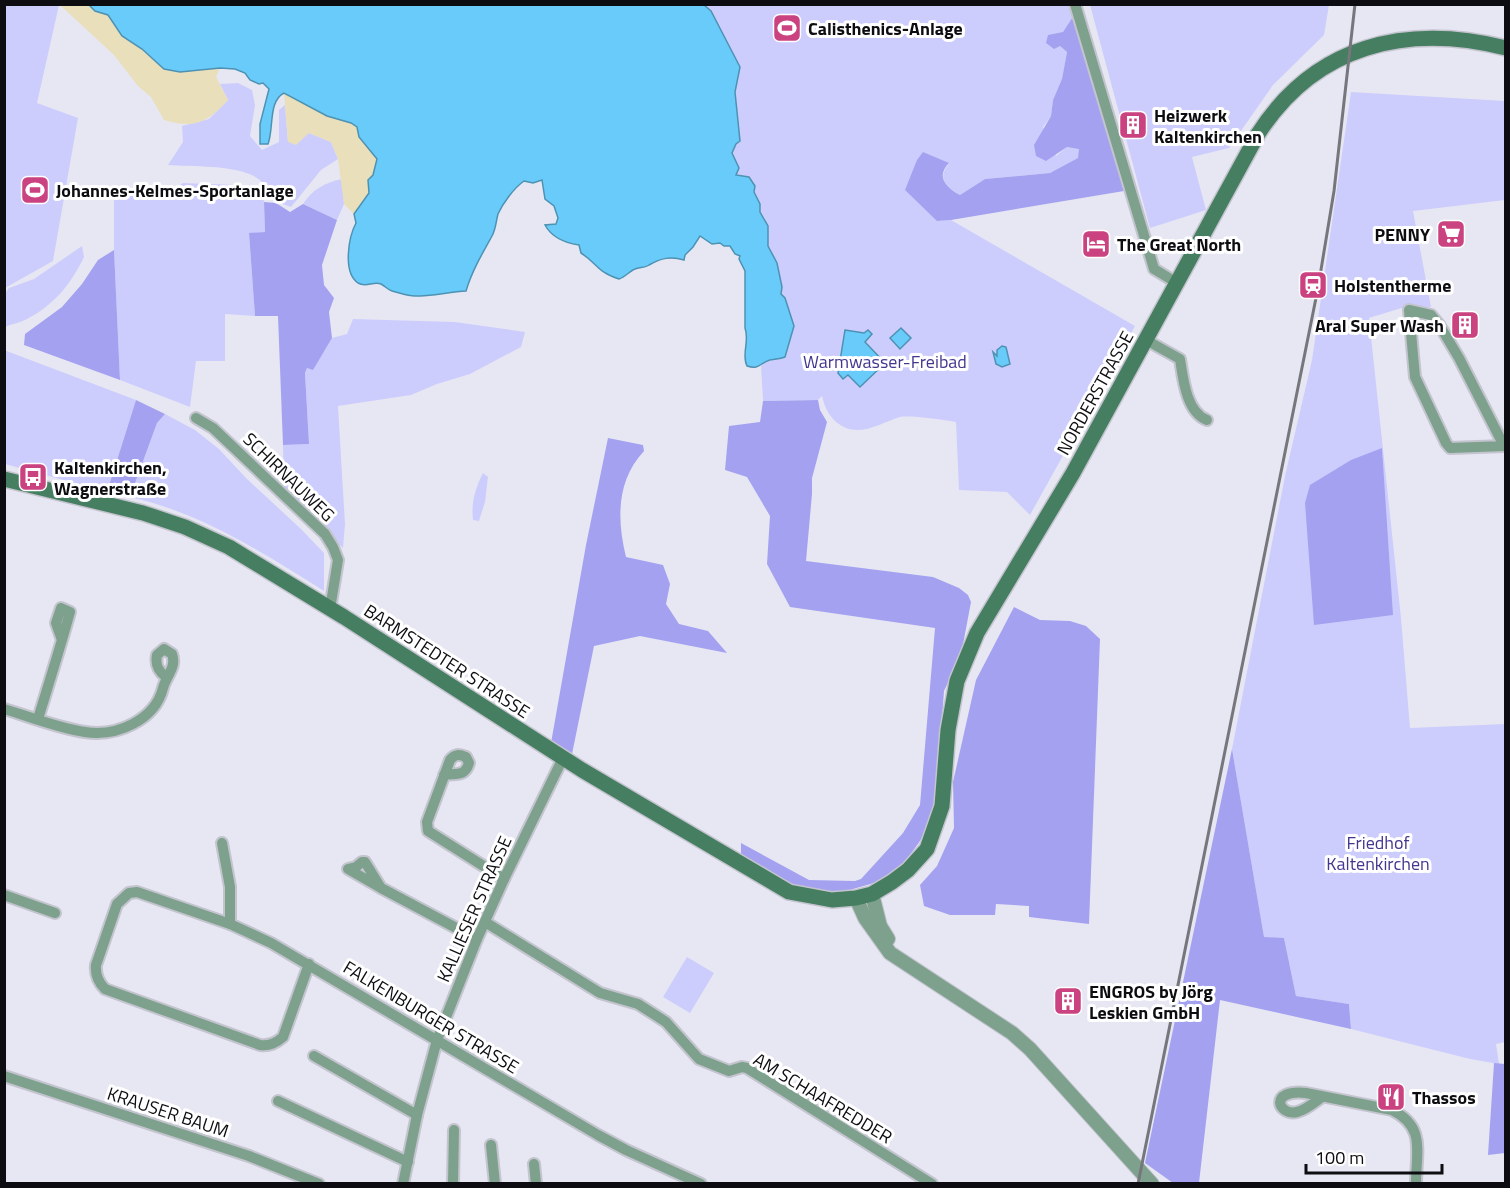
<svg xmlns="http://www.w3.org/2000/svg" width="1510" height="1188" font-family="'Titillium Web',sans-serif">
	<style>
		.green { fill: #cdcdfd }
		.forest { fill: #a4a1f0 }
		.sand { fill: #e9dfba }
		.water { fill: #69cbf9; stroke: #4d92b3; stroke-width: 1.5 }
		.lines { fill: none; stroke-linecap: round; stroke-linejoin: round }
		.minor-casing { stroke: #c4c4cf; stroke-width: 14 }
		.tertiary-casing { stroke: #c4c4cf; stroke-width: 16 }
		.secondary-casing { stroke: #c4c4cf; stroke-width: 18 }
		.minor { stroke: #7da18c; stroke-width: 10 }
		.tertiary { stroke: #7da18c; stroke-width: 14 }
		.secondary { stroke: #457e60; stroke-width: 15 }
		.rail { stroke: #76767d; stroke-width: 3 }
		.labels { text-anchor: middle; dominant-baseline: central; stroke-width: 6; stroke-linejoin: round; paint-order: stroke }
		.poi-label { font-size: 18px; font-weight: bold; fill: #0d0d11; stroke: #fff; text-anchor: start }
		.park-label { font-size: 18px; fill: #43368f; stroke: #fff }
		.street-label { font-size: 18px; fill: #0d0d11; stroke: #fff }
	</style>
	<rect width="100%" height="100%" fill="#e7e7f3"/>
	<g class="green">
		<polygon points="4,5 59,5 37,103 78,118 53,261 5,288"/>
		<path d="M704,5H1069L1074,15L1063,32L1060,46L1067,52L1062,80L1053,100L1051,116L1043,127L1056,156L1067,147L1079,148V158L1050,173L985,179L960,195C947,188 936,178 949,164L923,152L937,221L951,220L1135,326L1030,515L1007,492L959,490L956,422C946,420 908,415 900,417C880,423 862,437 842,426C830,419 825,409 822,396L818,400L763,401L761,366L765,362L776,360L794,326L785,298L781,294L782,287L777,264L768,246L765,218L760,212V203L754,192L736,175L739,168L732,153L736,144L740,141L735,92L740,67L711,11Z"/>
		<polygon points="1090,5 1090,4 1329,5 1324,35 1273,85 1229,148 1192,157 1206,210 1150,228"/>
		<path d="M238,83L252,90L255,105L250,136L262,150L279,142V110L285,105L288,142L309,133L331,142L338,159L321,170L291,207L269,199C267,193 266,186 262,182C245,164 193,167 168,165L183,142L182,126L209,119L228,100L220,84Z"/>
		<polygon points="1351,92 1505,101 1505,200 1413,211 1431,307 1405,307 1369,318 1401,618 1410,728 1505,724 1506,1042 1496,1044 1499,1064 1470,1059 1351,1029 1349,1004 1296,996 1284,938 1264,938 1232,749 1285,476 1312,360"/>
		<path d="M342,179L344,204L337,220L303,204C313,189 324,183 342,179Z"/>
		<polygon points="183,183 261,186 264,202 265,232 249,234 255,316 225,314 225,361 196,361 190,407 120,380 114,250 114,196 172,191"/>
		<path d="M82,246L84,257C71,284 54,305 27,319C20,323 11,324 5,327V293L9,288L34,279Z"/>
		<polygon points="353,319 455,322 525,332 521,347 470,374 437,384 411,395 338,406 345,524 343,548 284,489 283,445 309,444 305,373 307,368 313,369 332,338 347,334"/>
		<polygon points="4,350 136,400 107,492 5,464"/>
		<path d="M165,414L195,430L219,449L246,478L301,529L324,553V591C263,553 202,513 130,497L157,423Z"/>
		<path d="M483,473L488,477L485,502L479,521L473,520C471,502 475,489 483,473Z"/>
		<polygon points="687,957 714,973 690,1013 663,997"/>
	</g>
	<g class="forest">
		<path d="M1074,15L1124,191L951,220L937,221L905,190L917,160L923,152L949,163C935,177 947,188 960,195L985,179L1050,173L1078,158L1079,149L1067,147L1046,161L1036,156L1034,145L1051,116L1053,100L1062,79L1067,52L1060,46L1054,49L1046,43L1048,35L1063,32Z"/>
		<polygon points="264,202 276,203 290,212 303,204 337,220 322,265 324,285 334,298 329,312 332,338 313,370 307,368 305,373 309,444 283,445 278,316 255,316 249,233 265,232"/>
		<polygon points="114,250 120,380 24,345 25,334 62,307 82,284 98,260"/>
		<polygon points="136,400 165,414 157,423 130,497 107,492"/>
		<polygon points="818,400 820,410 827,422 812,478 812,494 806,561 933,577 959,588 968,595 971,602 961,655 944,691 936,804 931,823 918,844 900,868 881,881 839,893 815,891 792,885 741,858 741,843 809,880 855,881 861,879 903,833 920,805 935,628 790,607 767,564 770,516 747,477 725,470 729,426 760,422 763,401"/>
		<path d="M608,438L643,445L644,451C616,481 617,520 626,557L663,565L670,584L666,604L679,624L708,631L727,653L640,636L594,646L572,754L551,743L586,545Z"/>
		<polygon points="1382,448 1393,615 1314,625 1305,503 1310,485 1351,460"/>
		<polygon points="1014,607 1040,620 1070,621 1086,626 1100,639 1089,924 1029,917 1029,906 996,904 995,915 950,915 924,906 920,885 937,866 954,828 953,782 976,680"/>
		<polygon points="1232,749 1264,937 1284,938 1296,996 1349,1004 1351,1029 1220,1000 1199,1183 1173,1183 1145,1163"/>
		<polygon points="1494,1063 1505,1064 1505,1153 1488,1155"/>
	</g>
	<g class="sand">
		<path d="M60,5H89L95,11L108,15L122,36L142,49L153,60L180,72L220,68L216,77L228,100C207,123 194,129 164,120L151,97L138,86L114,55Z"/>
		<polygon points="284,93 327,116 351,123 357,127 359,137 377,158 369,193 354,214 344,204 338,159 331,142 309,133 296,145 288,142"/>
	</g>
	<g class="water">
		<path d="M89,5H704L711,11L740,67L735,92L740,141L736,144L732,153L739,168L736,175L749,177L755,186L754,192L760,204V212L768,226V246L777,263L782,287L781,294L785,298L794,326L785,357C780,359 775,359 770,360C759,363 760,370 747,366C741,354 750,341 745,328V271L739,259L740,256L735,254L730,246H724L720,243L712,244L700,236L693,247L685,255L684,260C671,256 661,258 649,265C645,268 639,267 635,269C630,271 625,277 619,279C597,272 598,264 581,253L579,245C566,243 552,238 545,225L556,224L558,218L554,206L545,199L542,180L533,183L524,181C514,188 503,203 498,214C496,221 496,229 492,236C482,254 472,271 466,291C449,292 432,296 415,296C408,296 400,293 392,291C388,290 385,286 381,284C373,281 366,288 358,283C342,272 349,236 356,223L354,214L369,193L368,180L373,175L377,159L359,137L357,127L351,123L327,116L284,93C268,101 274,129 268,144H260V124L269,89L263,83L259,84L250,80L245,73L235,69L220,68L180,72L164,69L142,49L122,36L108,15L95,11Z"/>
		<polygon points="901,328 911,338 900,349 890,338"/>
		<polygon points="845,330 864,333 868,330 872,334 865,342 885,363 860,387 848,375 843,379 838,373"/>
		<polygon points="1002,346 1006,347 1010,364 1002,367 996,364 993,352 997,356 997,350"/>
	</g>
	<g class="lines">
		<g class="minor-casing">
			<g id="minor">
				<polyline points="1075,4 1154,269 1177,283"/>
				<path d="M1146,340L1180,359C1183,378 1186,412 1207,420"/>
				<polyline points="196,418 213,428 325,534 333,547 338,560 330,609"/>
				<polyline points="1504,446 1450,448 1446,443 1415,377 1409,310 1431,315 1440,326 1459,358 1504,446 1506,446"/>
				<path d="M4,709C31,717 58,728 85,732C117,737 155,720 163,688C166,676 177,667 172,654L164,649L157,655C155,665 158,671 166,677"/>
				<path d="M38,719C49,683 60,648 70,612L61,608L56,623L62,640"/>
				<path d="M444,775C456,773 465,777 469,763L466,757C459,754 455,754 450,760L427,822L428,831L504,879"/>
				<polyline points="222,843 230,887 230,924"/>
				<polyline points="381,888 348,869 356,867 362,862 365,862 381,888 477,939"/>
				<polyline points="4,895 55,913"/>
				<polyline points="485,922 600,993 638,1004 666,1022 699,1059 729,1071 742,1067 747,1068 932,1184"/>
				<path d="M309,964L283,1037C276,1043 270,1046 260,1045L105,989C98,982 95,975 96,965L117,904L129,893L137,892L230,924L271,943L598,1135L626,1150L701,1184"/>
				<polyline points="314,1056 417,1115"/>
				<polyline points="4,1076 249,1156 319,1184"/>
				<path d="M1322,1097C1315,1102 1306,1110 1297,1112C1278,1116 1268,1089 1306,1093L1392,1110C1426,1127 1416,1151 1416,1184"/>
				<polyline points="278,1101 408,1162"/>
				<polyline points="491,1145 495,1184"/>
				<polyline points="534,1164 536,1184"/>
				<polyline points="403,1184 417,1115 437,1040 477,939 504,879 563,758"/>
				<polyline points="453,1184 454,1130"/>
			</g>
		</g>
		<g class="tertiary-casing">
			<g id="tertiary">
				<polyline points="872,894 880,926 888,939"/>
				<polyline points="856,898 865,918 890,953 1012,1033 1030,1049 1152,1184"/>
			</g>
		</g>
		<g class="secondary-casing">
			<path id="secondary" d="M4,479L143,513L185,527L229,547L344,617L582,770L767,879L789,892L832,900L856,898L872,894L892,882L908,870L927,849L942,806L948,730L957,681L977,633L1073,473L1258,134C1315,45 1406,23 1506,48"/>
		</g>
		<use href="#minor" class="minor"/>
		<use href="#tertiary" class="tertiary"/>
		<use href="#secondary" class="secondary"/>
		<polyline class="rail" points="1138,1184 1318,288 1334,191 1355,4"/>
	</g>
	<defs>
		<g id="stadium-square" transform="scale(1.5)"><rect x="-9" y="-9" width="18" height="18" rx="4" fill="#ca427f" stroke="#fff"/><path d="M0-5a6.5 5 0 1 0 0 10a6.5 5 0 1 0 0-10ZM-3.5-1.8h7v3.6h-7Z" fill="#fff"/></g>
		<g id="building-square" transform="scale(1.5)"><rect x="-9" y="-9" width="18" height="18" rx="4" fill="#ca427f" stroke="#fff"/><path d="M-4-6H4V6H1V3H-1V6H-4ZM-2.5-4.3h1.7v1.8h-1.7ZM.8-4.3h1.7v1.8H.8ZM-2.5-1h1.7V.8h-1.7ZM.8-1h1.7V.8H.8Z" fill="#fff"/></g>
		<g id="supermarket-square" transform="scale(1.5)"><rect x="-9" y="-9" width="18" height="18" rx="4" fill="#ca427f" stroke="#fff"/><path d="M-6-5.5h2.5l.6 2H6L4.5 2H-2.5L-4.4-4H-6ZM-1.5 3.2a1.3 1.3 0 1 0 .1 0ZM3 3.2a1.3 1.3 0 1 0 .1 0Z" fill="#fff"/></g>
		<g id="hotel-square" transform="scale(1.5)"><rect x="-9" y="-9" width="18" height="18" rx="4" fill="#ca427f" stroke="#fff"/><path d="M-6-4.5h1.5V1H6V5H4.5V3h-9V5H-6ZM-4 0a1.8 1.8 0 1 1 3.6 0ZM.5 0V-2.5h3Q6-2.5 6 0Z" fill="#fff"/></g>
		<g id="station-square" transform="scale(1.5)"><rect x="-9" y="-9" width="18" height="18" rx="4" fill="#ca427f" stroke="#fff"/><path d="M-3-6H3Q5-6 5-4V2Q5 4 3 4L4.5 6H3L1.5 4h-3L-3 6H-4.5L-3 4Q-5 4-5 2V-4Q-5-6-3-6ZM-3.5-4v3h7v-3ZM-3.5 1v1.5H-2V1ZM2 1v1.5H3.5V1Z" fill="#fff"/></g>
		<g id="bus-square" transform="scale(1.5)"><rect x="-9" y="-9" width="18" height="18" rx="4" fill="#ca427f" stroke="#fff"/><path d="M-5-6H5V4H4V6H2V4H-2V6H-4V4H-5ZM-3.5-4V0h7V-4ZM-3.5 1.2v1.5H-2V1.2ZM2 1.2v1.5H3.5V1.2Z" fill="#fff"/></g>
		<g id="restaurant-square" transform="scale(1.5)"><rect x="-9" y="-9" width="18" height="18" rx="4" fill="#ca427f" stroke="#fff"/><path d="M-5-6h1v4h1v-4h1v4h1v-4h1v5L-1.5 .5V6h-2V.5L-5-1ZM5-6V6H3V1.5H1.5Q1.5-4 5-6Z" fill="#fff"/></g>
	</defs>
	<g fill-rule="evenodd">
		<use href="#stadium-square" x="787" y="28"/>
		<use href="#building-square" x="1133" y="125"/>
		<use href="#stadium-square" x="35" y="190"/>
		<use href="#supermarket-square" x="1451" y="234"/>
		<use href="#hotel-square" x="1096" y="244"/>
		<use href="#station-square" x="1313" y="285"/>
		<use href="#building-square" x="1465" y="325"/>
		<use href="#bus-square" x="33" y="477"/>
		<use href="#building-square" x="1068" y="1001"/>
		<use href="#restaurant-square" x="1391" y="1097"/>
	</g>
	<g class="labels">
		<g class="poi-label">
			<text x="808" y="28">Calisthenics-Anlage</text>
			<text x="1154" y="115">Heizwerk<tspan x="1154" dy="21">Kaltenkirchen</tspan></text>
			<text x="56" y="190">Johannes-Kelmes-Sportanlage</text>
			<text x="1430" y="234" text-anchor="end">PENNY</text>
			<text x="1117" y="244">The Great North</text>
			<text x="1334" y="285">Holstentherme</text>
			<text x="1444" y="325" text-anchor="end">Aral Super Wash</text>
			<text x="54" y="467">Kaltenkirchen,<tspan x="54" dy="21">Wagnerstraße</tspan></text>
			<text x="1089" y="991">ENGROS by Jörg<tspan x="1089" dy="21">Leskien GmbH</tspan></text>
			<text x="1412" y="1097">Thassos</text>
		</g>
		<g class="park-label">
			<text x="885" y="361">Warmwasser-Freibad</text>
			<text x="1378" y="842">Friedhof<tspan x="1378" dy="21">Kaltenkirchen</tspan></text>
		</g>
		<g class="street-label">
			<text transform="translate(1095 393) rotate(-61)">NORDERSTRASSE</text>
			<text transform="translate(289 477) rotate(44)">SCHIRNAUWEG</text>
			<text transform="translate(447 661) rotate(33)">BARMSTEDTER STRASSE</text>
			<text transform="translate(474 909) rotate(-66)">KALLIESER STRASSE</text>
			<text transform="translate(431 1017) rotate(31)">FALKENBURGER STRASSE</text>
			<text transform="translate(823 1098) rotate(31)">AM SCHAAFREDDER</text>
			<text transform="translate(168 1112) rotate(18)">KRAUSER BAUM</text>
		</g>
	</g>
	<rect width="1510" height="1188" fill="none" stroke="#0d0d11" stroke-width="12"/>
	<path d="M1306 1164v9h136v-9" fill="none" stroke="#0d0d11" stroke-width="3"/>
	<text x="1315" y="1164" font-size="18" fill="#0d0d11" stroke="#ffffff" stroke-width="4.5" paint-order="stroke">100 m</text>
</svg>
